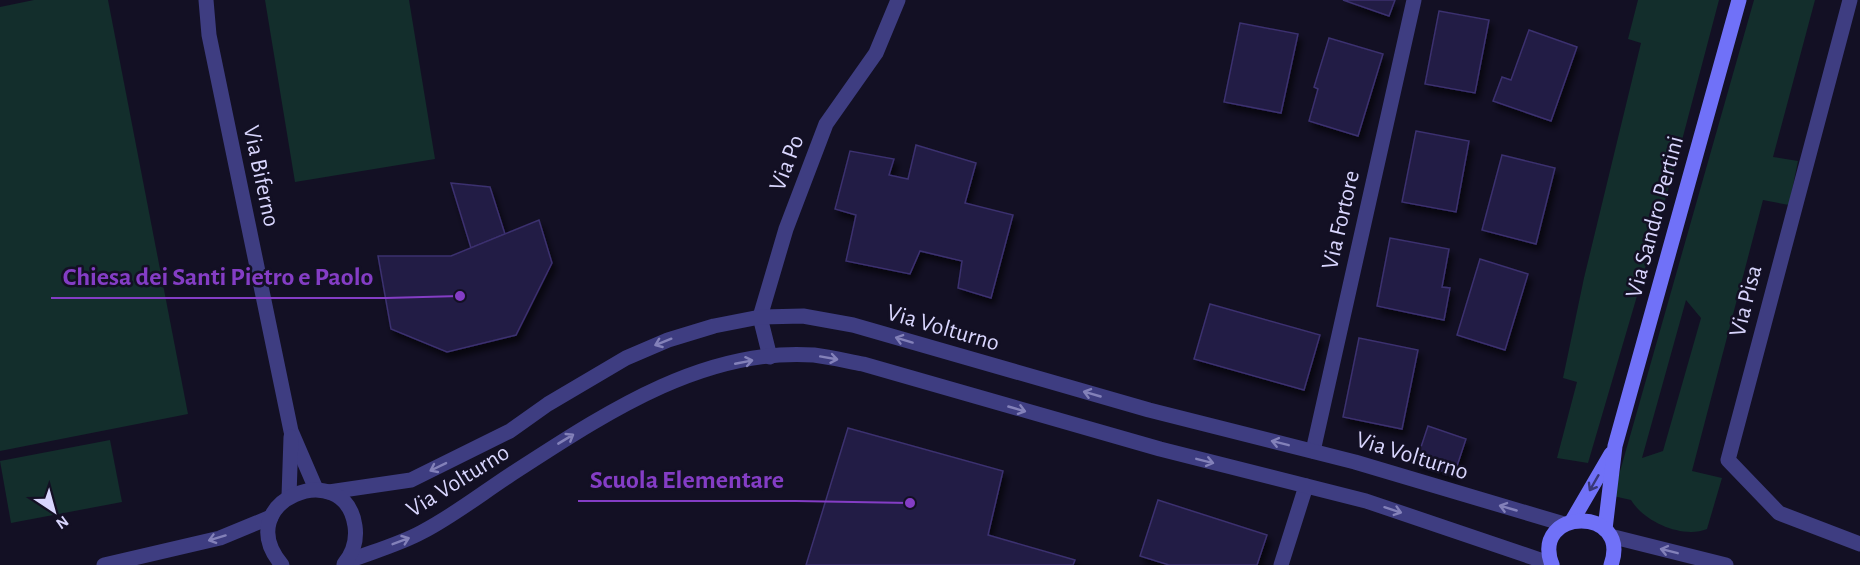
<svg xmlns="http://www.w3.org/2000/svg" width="1860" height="565" font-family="'Alegreya Sans',sans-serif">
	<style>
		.green { fill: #132e2c; fill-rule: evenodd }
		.building { fill: #241d44; stroke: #3b306f; stroke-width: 1.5; filter: url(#shadow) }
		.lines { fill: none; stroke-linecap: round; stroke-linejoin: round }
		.minor { stroke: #3e3d81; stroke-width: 15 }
		.tertiary { stroke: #3e3d81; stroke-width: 15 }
		.secondary { stroke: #7071f8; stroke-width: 15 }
		.oneway { stroke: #8381b9 }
		.oneway2 { stroke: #383779 }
		.labels { text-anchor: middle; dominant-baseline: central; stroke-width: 5; stroke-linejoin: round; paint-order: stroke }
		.street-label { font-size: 24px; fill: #d8d5fd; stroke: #131024 }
		.leader { fill: none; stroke: #843dc5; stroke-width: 2 }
		.callout-dot { fill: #843dc5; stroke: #131024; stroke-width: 2 }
		.callout-label { font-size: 26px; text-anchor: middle; font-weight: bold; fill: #843dc5; stroke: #131024; stroke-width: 5; stroke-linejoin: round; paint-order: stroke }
	</style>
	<defs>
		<filter id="shadow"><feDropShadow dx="3.5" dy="6" stdDeviation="3" flood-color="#0009"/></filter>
	</defs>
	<rect width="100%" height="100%" fill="#131024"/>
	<g class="green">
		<polygon points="34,0 108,0 188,414 0,451 0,7"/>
		<polygon points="265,0 409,0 435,159 295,182"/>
		<polygon points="1638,0 1719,0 1676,163 1588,463 1557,458 1577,382 1563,378 1584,278 1641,43 1628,39"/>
		<path d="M1754,0H1815L1773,157L1798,161L1789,205L1763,200L1692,471L1722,478L1707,529C1683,539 1644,522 1631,500L1613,496ZM1686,300L1701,318L1663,451L1642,458Z"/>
		<polygon points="110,440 122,502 11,523 0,461"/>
	</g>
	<g class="building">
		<polygon points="1343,0 1395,0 1389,16"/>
		<polygon points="1439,11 1489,20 1475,93 1425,84"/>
		<polygon points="1240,23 1298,34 1281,113 1224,102"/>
		<polygon points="1529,30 1577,47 1551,121 1493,101 1502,77 1511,80"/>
		<polygon points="1329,38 1383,54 1358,136 1309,121 1318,89 1314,87"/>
		<polygon points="1416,131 1469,141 1456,212 1402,202"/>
		<polygon points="916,145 976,163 965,203 1013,215 991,298 958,288 962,261 920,251 910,274 846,261 856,215 835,209 850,151 894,159 889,175 908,179"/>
		<polygon points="1502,155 1555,168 1536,244 1482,230"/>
		<polygon points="451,183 490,187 505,234 471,248"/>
		<polygon points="539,220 552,263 516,335 447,352 391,329 378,256 451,256"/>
		<polygon points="1390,238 1449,249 1442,287 1450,288 1444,320 1377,306"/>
		<polygon points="1480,259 1528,274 1505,350 1457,335"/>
		<polygon points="1210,304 1320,335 1304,390 1194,359"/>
		<polygon points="1359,338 1418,350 1402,429 1343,417"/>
		<polygon points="1428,426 1466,439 1454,475 1416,462"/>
		<polygon points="848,428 1003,471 988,535 1075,560 1073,565 806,565"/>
		<polygon points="1158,500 1267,535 1257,565 1169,565 1140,556"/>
	</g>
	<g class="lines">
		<g class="minor">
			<polyline points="206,0 209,35 291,431 316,489"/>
			<polyline points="1850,0 1728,460 1779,513 1860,544"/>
			<polyline points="770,357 760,317 786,229 826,124 876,53 898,0"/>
			<polyline points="1313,451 1414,0"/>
			<polyline points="289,496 291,437"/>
			<polyline points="1281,565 1306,486"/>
		</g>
		<g class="tertiary">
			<polyline points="329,492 411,480 510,431 548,404 626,358 668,340 714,326 760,317 803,316 853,325 1149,410 1355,462 1564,524"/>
			<polyline points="1610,536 1726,565"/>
			<path d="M346,562C371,552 398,545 422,532C453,516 481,494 510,475C600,417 701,347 814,355C830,357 847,361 863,364L1160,449L1366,501L1552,564"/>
			<polyline points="104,565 220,538 271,517"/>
			<path d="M282,565C228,501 345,455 355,526C357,540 353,553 344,564"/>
		</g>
		<g class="secondary">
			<polyline points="1572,521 1611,454"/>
			<polyline points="1605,529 1615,446 1739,0"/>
			<path d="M1552,565C1530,507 1632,506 1611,565"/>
		</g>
	</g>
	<defs><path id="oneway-shaft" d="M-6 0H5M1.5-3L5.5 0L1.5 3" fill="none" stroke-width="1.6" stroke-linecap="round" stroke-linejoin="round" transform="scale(1.5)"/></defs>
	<g class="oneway">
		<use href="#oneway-shaft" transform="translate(904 340) rotate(-163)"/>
		<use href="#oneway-shaft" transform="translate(663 342) rotate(158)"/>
		<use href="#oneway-shaft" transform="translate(829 358) rotate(10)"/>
		<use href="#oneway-shaft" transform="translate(744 362) rotate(-11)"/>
		<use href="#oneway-shaft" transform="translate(1092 394) rotate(-164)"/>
		<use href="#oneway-shaft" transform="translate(1017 409) rotate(16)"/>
		<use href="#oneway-shaft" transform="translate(566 439) rotate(-31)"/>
		<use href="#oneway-shaft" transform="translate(1280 443) rotate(-166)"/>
		<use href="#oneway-shaft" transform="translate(1205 461) rotate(14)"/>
		<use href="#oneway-shaft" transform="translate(438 467) rotate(154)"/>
		<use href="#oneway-shaft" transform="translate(1508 508) rotate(-164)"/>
		<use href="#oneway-shaft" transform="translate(1393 510) rotate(18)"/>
		<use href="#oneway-shaft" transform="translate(217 538) rotate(163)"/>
		<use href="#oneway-shaft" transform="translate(401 541) rotate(-21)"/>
		<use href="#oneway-shaft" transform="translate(1669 551) rotate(-166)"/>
	</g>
	<use class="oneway2" href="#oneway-shaft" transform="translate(1594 483) rotate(120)"/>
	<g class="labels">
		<g class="street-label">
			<text transform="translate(787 163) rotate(-69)">Via Po</text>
			<text transform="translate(261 176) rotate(78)">Via Biferno</text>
			<text transform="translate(1655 217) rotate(-75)">Via Sandro Pertini</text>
			<text transform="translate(1341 220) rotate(-77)">Via Fortore</text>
			<text transform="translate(1746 301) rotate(-76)">Via Pisa</text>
			<text transform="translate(943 328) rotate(16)">Via Volturno</text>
			<text transform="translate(1412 456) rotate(17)">Via Volturno</text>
			<text transform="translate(458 481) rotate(-32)">Via Volturno</text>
		</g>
	</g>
	<path class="leader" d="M460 296L386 298H51M910 503L796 501H578"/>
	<g class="callout-dot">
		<circle cx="460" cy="296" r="6"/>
		<circle cx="910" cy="503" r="6"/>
	</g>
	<g class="callout-label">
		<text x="218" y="285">Chiesa dei Santi Pietro e Paolo</text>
		<text x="687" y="488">Scuola Elementare</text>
	</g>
	<g transform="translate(54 511) rotate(144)" stroke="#131024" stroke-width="4.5" paint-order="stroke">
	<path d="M0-4.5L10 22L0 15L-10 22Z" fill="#d8d5fd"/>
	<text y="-9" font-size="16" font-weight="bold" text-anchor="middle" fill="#d8d5fd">N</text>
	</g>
</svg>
